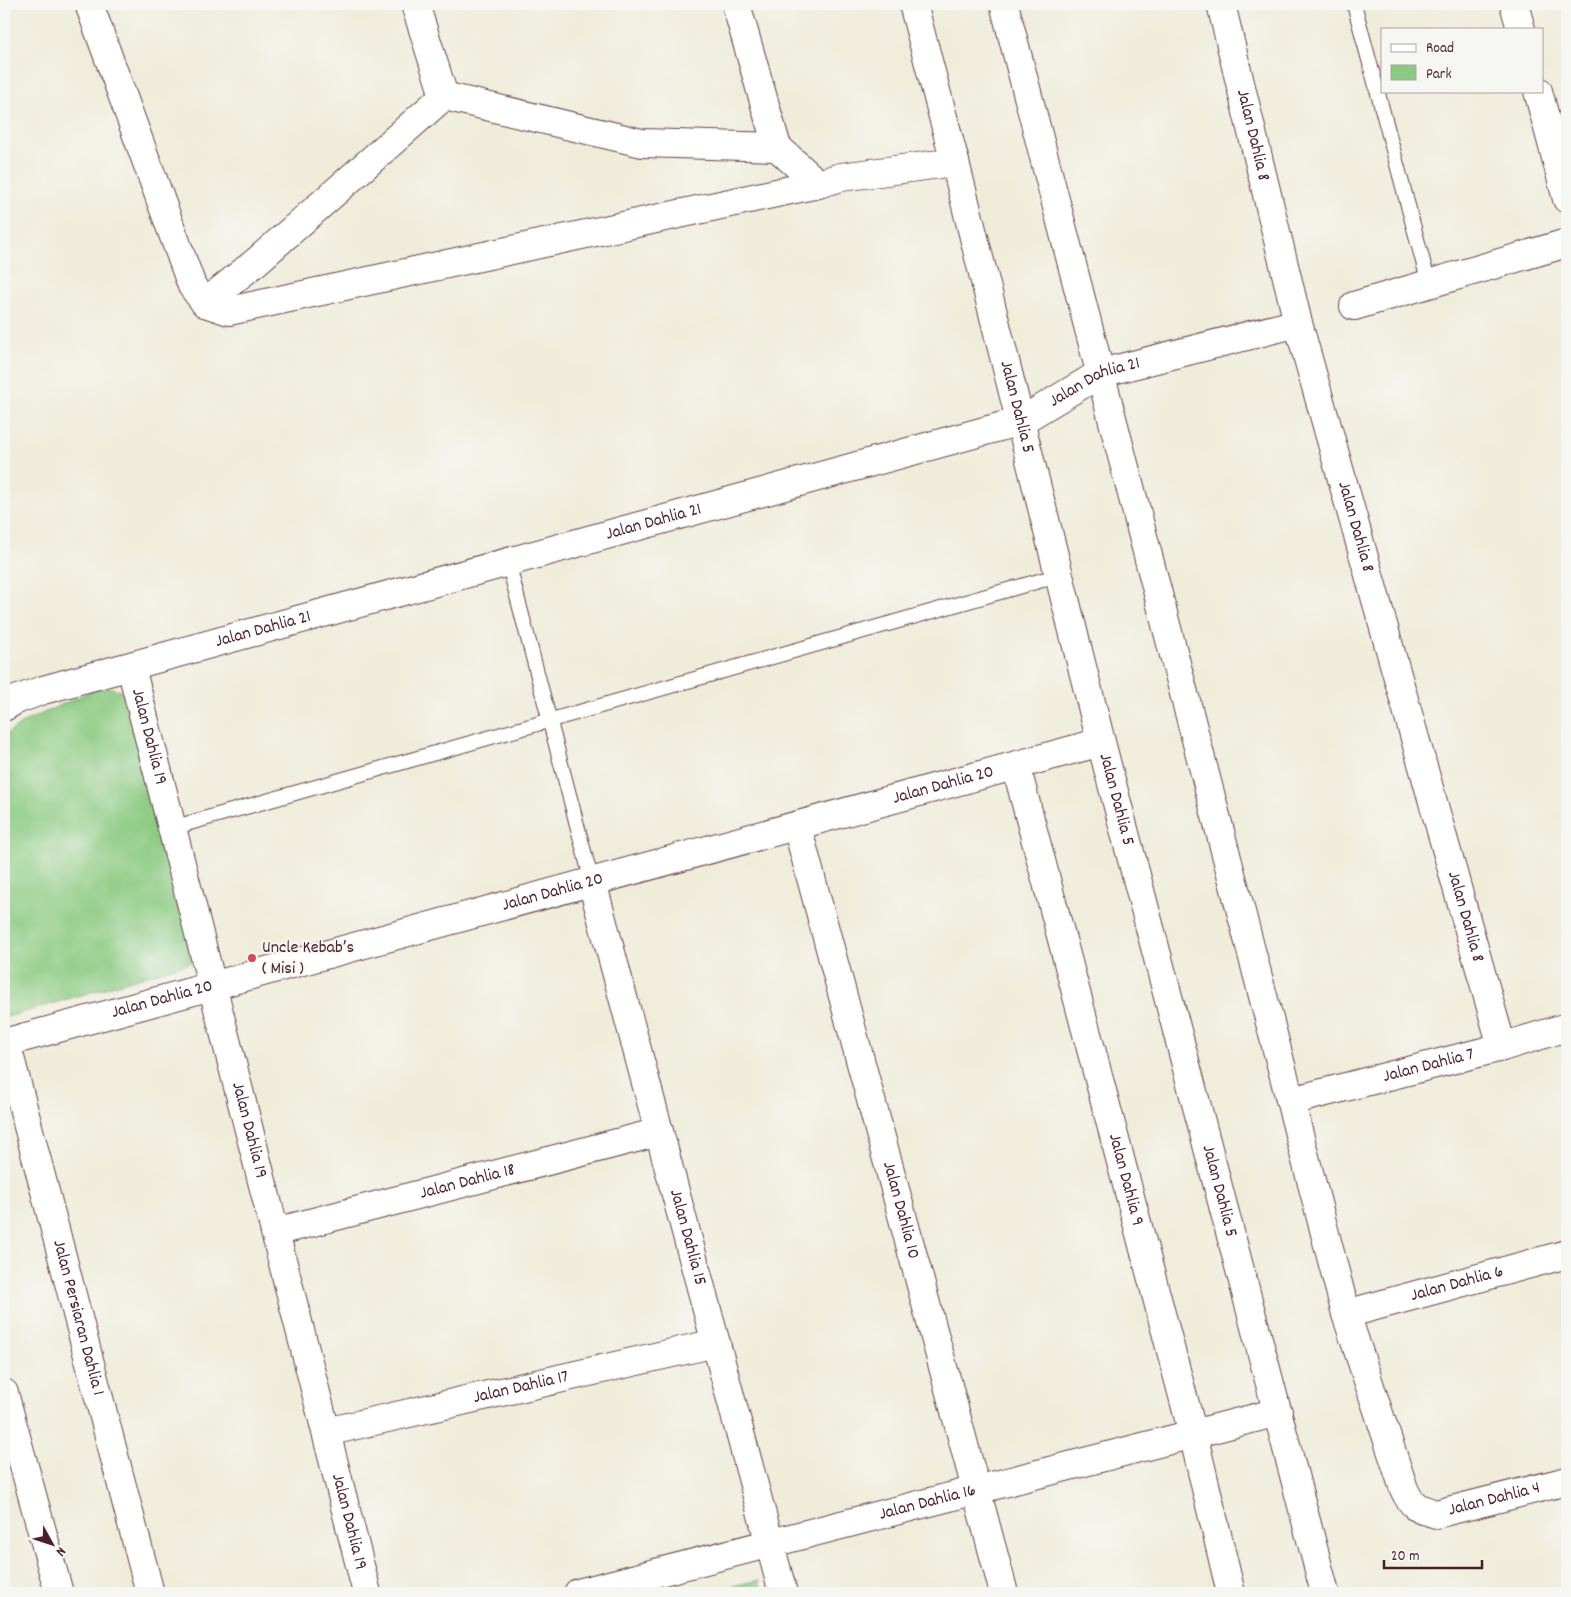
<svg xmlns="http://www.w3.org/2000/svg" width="1571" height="1597" font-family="Dekko,sans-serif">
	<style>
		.green { fill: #8bca81; stroke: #6a7456 }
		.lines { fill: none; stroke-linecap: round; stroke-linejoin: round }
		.lane-casing { stroke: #633e45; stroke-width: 16 }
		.street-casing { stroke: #633e45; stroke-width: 30 }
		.secondary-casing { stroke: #633e45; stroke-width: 30 }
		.lane { stroke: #fff; stroke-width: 14 }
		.street { stroke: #fff; stroke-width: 28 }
		.secondary { stroke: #fff; stroke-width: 28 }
		.poi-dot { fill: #d1495b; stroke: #f6f6f2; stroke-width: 2 }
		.labels { text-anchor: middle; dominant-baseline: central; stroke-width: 4; stroke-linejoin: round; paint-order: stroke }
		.street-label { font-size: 18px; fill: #4a1f2b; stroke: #f6f6f2 }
		.poi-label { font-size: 18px; fill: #4a1f2b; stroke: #f6f6f2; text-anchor: start }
	</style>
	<rect width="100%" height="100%" fill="#f6f6f2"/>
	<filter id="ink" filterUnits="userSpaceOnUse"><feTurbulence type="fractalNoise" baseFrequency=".02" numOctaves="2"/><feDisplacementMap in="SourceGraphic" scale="10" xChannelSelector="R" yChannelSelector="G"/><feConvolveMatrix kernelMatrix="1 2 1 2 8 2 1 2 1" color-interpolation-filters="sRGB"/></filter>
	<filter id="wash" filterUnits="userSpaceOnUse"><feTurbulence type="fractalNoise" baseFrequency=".0096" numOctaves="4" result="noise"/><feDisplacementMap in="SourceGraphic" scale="20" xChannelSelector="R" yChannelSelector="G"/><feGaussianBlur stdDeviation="1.12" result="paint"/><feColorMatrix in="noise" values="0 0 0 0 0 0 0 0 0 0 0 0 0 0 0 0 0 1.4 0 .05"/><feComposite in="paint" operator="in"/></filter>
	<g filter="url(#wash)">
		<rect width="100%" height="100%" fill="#efecd9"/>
		<g class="green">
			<polygon points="103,686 125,692 196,961 4,1018 4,736 24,722"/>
			<polygon points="759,1580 762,1593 702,1593"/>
		</g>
	</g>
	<g filter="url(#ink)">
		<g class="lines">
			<g class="lane-casing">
				<g id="lane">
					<polyline points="1354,4 1429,284"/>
					<polyline points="508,562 592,882"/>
					<polyline points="172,828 1060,575"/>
				</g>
			</g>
			<g class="street-casing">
				<g id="street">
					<polyline points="89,4 192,286 205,303 257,261 444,96"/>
					<polyline points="415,4 444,96"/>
					<polyline points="736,4 777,147 818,184 841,177 955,162"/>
					<path id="s1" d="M1004,4L1346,1314L1404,1489C1412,1507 1418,1508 1436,1514L1567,1481"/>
					<path id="s2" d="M1221,4L1298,323L1502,1047"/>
					<polyline points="1514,4 1521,29"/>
					<polyline points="1538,91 1567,199"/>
					<polyline points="444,96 642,143 777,147"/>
					<polyline points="205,303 229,311 818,184"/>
					<polyline points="1354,306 1567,243"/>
					<path id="s3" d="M131,667L367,1593"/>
					<path id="s4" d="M4,707L16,700L43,690L1021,421L1101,373L1298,323"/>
					<path id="s5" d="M1016,766L1193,1434L1231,1593"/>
					<path id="s6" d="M797,826L1004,1593"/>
					<path id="s7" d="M592,882L783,1593"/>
					<path id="s8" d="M6,1042L150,1593"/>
					<path id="s9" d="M4,1043L1101,742"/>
					<path id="s10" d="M1291,1101L1502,1047L1567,1027"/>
					<path id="s11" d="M275,1232L659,1132"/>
					<path id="s12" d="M1346,1314L1567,1254"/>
					<polyline points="4,1393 59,1593"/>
					<path id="s13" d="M326,1432L716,1343"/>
					<path id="s14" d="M578,1593L1278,1412"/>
				</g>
			</g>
			<g class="secondary-casing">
				<g id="secondary">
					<path id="s15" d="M913,4L955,162L1101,742L1325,1593"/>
				</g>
			</g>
			<use href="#lane" class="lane"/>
			<use href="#street" class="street"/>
			<use href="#secondary" class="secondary"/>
		</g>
	</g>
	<circle class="poi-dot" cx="252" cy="958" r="5"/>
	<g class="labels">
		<g class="street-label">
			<text stroke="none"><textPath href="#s2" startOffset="135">Jalan Dahlia 8</textPath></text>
			<text stroke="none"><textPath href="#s4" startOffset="1141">Jalan Dahlia 21</textPath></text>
			<text stroke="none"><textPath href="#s15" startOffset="416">Jalan Dahlia 5</textPath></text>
			<text stroke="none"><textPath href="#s4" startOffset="676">Jalan Dahlia 21</textPath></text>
			<text stroke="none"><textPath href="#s2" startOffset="540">Jalan Dahlia 8</textPath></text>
			<text stroke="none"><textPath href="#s4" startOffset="271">Jalan Dahlia 21</textPath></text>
			<text stroke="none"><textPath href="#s3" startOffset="72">Jalan Dahlia 19</textPath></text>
			<text stroke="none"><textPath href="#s9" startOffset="974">Jalan Dahlia 20</textPath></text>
			<text stroke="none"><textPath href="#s15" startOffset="821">Jalan Dahlia 5</textPath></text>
			<text stroke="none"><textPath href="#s9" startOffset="569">Jalan Dahlia 20</textPath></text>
			<text stroke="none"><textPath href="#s2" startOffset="945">Jalan Dahlia 8</textPath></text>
			<text stroke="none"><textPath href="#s9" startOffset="164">Jalan Dahlia 20</textPath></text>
			<text stroke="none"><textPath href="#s10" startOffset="142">Jalan Dahlia 7</textPath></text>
			<text stroke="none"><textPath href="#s3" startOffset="478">Jalan Dahlia 19</textPath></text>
			<text stroke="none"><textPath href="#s5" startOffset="428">Jalan Dahlia 9</textPath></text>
			<text stroke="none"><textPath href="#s11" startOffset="199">Jalan Dahlia 18</textPath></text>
			<text stroke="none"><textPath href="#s15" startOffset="1226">Jalan Dahlia 5</textPath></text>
			<text stroke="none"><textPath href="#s6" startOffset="398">Jalan Dahlia 10</textPath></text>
			<text stroke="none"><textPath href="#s7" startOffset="368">Jalan Dahlia 15</textPath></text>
			<text stroke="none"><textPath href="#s12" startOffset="115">Jalan Dahlia 6</textPath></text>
			<text stroke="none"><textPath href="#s8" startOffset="285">Jalan Persiaran Dahlia 1</textPath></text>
			<text stroke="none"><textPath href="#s13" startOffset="200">Jalan Dahlia 17</textPath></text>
			<text stroke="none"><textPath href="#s1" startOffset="1641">Jalan Dahlia 4</textPath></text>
			<text stroke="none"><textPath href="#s14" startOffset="361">Jalan Dahlia 16</textPath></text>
			<text stroke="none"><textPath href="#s3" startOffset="882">Jalan Dahlia 19</textPath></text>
		</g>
		<g class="poi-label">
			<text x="262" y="948">Uncle Kebab’s<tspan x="262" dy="21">( Misi )</tspan></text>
		</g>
	</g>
	<rect width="1571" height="1597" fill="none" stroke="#f6f6f2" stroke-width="20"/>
	<rect x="1381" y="28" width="162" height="65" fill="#f6f6f2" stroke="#b1a0a2"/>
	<rect x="1391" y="44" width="25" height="8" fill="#ffffff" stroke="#b1a0a2"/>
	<text x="1426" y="52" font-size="15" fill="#4a1f2b">Road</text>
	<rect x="1391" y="65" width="25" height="15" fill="#8bca81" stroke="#b1a0a2"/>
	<text x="1426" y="78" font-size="15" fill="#4a1f2b">Park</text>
	<g transform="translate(52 1544) rotate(130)" stroke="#f6f6f2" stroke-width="4" paint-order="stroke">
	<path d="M0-4L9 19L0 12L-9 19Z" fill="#4a1f2b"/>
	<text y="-8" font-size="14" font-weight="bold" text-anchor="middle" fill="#4a1f2b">N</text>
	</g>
	<path d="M1384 1560v8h98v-8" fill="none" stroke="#4a1f2b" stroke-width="2.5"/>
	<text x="1391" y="1560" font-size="15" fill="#4a1f2b" stroke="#f6f6f2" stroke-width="4" paint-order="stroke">20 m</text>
</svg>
